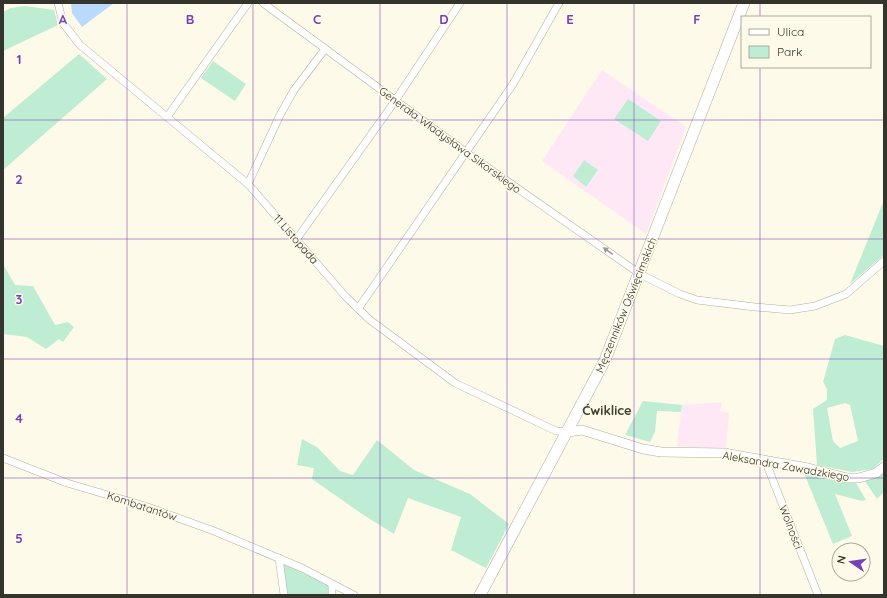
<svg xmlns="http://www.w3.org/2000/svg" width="887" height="598" font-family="Quicksand,sans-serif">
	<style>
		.education { fill: #ffe8f6 }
		.green { fill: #beedd4; fill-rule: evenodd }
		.water { fill: #b9dafc }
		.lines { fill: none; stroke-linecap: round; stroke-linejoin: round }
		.minor-casing { stroke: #b3af9f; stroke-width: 8 }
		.tertiary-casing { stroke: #b3af9f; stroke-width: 10 }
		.secondary-casing { stroke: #b3af9f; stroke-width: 12 }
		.minor { stroke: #fff; stroke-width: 7 }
		.tertiary { stroke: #fff; stroke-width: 9 }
		.secondary { stroke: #fff; stroke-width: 11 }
		.oneway { fill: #9a9996 }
		.grid { fill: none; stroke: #7441b8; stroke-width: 1; stroke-opacity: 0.55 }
		.labels { text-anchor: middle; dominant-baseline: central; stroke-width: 3; stroke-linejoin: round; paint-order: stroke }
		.street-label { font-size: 11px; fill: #34332c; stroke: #fefae9 }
		.quarter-label { font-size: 13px; font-weight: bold; fill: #413f31; stroke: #fefae9 }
		.grid-label { font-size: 13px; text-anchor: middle; font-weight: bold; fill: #7441b8; stroke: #fefae9; stroke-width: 3; stroke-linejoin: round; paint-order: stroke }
	</style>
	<rect width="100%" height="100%" fill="#fefae9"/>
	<g class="education">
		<polygon points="602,70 686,127 646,234 542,161"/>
		<polygon points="722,402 720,411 729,413 726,449 677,446 682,405"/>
	</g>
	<g class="green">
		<polygon points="25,6 54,10 58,25 3,51 3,12 11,8"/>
		<polygon points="79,54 107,79 3,170 3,118"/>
		<polygon points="213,61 246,84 235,101 201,78"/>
		<polygon points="628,99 661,121 648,141 614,119"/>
		<polygon points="584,160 598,170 586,187 573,176"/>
		<polygon points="884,200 884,255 850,284"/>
		<polygon points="3,264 15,285 33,286 55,325 68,322 74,327 63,342 59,339 46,349 27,337 3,334"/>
		<path d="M845,335L884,346V458L873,469L852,472L817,465L813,409L827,400V389L823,382L835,339ZM845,403L850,405L858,441L840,448L833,441L827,408Z"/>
		<polygon points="643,401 682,405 681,412 657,411 655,432 650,442 625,435"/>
		<polygon points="302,439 317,447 340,471 353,475 377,440 414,470 470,494 509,524 486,568 451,550 461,517 408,498 394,534 362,514 312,479 314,468 297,465"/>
		<polygon points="884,472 884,492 877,499 864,480"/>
		<polygon points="804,473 846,482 856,483 866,500 862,501 835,494 852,536 833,544"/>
		<polygon points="283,564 329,585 329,595 287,595"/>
	</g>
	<polygon class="water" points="71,3 114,3 82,27 72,13"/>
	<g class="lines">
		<g class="minor-casing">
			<g id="minor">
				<polyline points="58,3 63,23 80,45 248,184 346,297 370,320 455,383 556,431 568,432"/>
				<polyline points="263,3 467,153 640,274 680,294 697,300 755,307 790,310 815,306 846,294 884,261"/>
				<polyline points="167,117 248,3"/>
				<polyline points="248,184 280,115 294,90 325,49"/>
				<polyline points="296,240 395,101 460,3"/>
				<polyline points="358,309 513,84 559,3"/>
				<polyline points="3,458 67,483 145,506 214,531 302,568 354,595"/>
				<polyline points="765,460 818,595"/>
				<polyline points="279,558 284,595"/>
				<polyline points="332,584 332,595"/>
			</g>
		</g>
		<g class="tertiary-casing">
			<polyline id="tertiary" points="568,432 582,430 643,449 661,452 724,453 808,468 847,478 859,478 876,473 884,467"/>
		</g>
		<g class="secondary-casing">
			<polyline id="secondary" points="480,595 605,360 744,3"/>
		</g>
		<use href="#minor" class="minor"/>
		<use href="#tertiary" class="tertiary"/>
		<use href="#secondary" class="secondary"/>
	</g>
	<defs><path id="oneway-solid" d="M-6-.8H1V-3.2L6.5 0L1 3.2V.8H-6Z"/></defs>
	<use class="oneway" href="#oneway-solid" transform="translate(608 251) rotate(-145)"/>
	<path class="grid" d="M127,3V595M253,3V595M380,3V595M507,3V595M634,3V595M760,3V17M760,67V595M3,120H884M3,239H884M3,359H884M3,478H884"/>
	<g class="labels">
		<g class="street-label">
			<text transform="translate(450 140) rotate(36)">Generała Władysława Sikorskiego</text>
			<text transform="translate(296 239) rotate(49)">11 Listopada</text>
			<text transform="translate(626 305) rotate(-68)">Męczenników Oświęcimskich</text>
			<text transform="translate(786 466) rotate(10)">Aleksandra Zawadzkiego</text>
			<text transform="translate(142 506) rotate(18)">Kombatantów</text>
			<text transform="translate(791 527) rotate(69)">Wolności</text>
		</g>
		<g class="quarter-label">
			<text x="607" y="410">Ćwiklice</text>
		</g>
	</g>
	<g class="grid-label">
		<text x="63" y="24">A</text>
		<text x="190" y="24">B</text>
		<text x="317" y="24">C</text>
		<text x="444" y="24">D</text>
		<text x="570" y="24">E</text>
		<text x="697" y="24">F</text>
		<text x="19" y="64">1</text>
		<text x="19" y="184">2</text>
		<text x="19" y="304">3</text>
		<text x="19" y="423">4</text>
		<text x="19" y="543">5</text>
	</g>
	<rect width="887" height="598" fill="none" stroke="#34332c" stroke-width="8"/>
	<rect x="741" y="16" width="130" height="52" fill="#fefae9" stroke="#adaa9d"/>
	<rect x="749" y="29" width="20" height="6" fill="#ffffff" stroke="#adaa9d"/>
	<text x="777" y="36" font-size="12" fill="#34332c">Ulica</text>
	<rect x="749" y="46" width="20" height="12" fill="#beedd4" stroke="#adaa9d"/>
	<text x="777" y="56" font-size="12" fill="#34332c">Park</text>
	<g transform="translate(851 562) rotate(283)"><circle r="19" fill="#fefae9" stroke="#adaa9d"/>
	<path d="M0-3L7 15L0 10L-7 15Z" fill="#7441b8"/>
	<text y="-6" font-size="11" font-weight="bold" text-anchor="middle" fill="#34332c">N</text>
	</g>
</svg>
